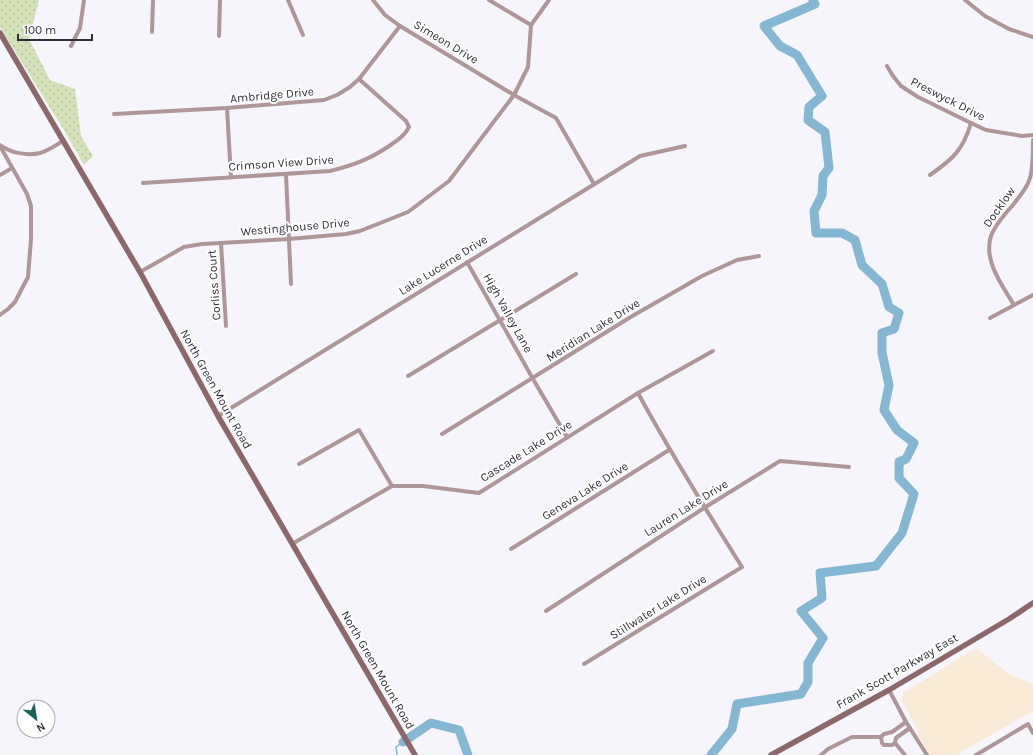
<svg xmlns="http://www.w3.org/2000/svg" width="1033" height="755" font-family="Karla,sans-serif">
	<style>
		.commercial { fill: #f7ead6 }
		.grass { fill: url(#grass-dots) }
		.lines { fill: none; stroke-linecap: round; stroke-linejoin: round }
		.stream { stroke: #83b7d3; stroke-width: 1.5 }
		.river { stroke: #83b7d3; stroke-width: 9 }
		.street { stroke: #af9698; stroke-width: 4 }
		.secondary { stroke: #8c686b; stroke-width: 5.5 }
		.labels { text-anchor: middle; dominant-baseline: central; stroke-width: 4; stroke-linejoin: round; paint-order: stroke }
		.street-label { font-size: 12px; fill: #312e3a; stroke: #fff }
	</style>
	<defs>
		<pattern id="grass-dots" width="8" height="8" patternUnits="userSpaceOnUse"><rect width="8" height="8" fill="#d5e2b8"/><path d="M2 2h.1M6 6h.1" fill="none" stroke="#b7c29f" stroke-width="1.8" stroke-linecap="round"/></pattern>
	</defs>
	<rect width="100%" height="100%" fill="#f6f5fb"/>
	<polygon class="commercial" points="976,648 1009,674 1033,684 1033,711 956,755 930,755 918,735 918,730 902,701 903,693"/>
	<polygon class="grass" points="0,0 39,0 29,39 50,80 75,89 81,136 93,156 84,165 64,130 0,27"/>
	<g class="lines">
		<polyline class="stream" points="397,755 396,747 403,742"/>
		<g class="river">
			<polyline points="403,742 431,723 459,730 468,755"/>
			<polyline points="711,755 732,729 737,704 801,694 808,682 808,663 823,638 801,611 822,598 820,573 876,566 902,533 914,494 899,478 899,462 906,459 914,443 897,430 884,410 889,385 882,353 882,333 894,329 899,313 889,307 882,284 862,265 855,240 842,233 816,233 814,211 822,195 823,176 829,168 825,132 808,120 809,107 822,96 797,55 780,46 764,26 815,4 813,0"/>
		</g>
		<g class="street">
			<polyline points="288,0 303,35"/>
			<polyline points="373,0 385,15 400,26 514,95 556,118 594,184"/>
			<polyline points="489,0 531,25"/>
			<polyline points="965,0 985,16 1009,29 1033,37"/>
			<polyline points="152,32 153,0"/>
			<polyline points="219,36 220,0"/>
			<polyline points="71,46 80,28 84,0"/>
			<polyline points="887,66 893,76 901,86 918,97 971,123 986,130 1022,136 1033,135"/>
			<polyline points="227,108 231,177"/>
			<polyline points="114,114 227,108 324,100 337,95 350,87 359,79 400,26"/>
			<path d="M0,145C11,153 27,156 40,153C48,151 56,145 63,141"/>
			<polyline points="0,146 27,194 31,206 31,239 28,277 15,302 8,309 0,315"/>
			<polyline points="286,174 291,284"/>
			<polyline points="0,175 12,168"/>
			<path d="M930,175C953,159 963,150 971,123"/>
			<path d="M143,183L330,171C354,165 371,159 392,144C399,139 405,135 409,127L406,121L359,79"/>
			<polyline points="221,243 226,326"/>
			<polyline points="467,262 533,379 567,437"/>
			<polyline points="140,272 184,247 202,244 289,239 346,234 360,231 408,212 449,181 514,95 528,67 531,25 549,0"/>
			<path d="M1014,305C1002,285 983,260 991,236C995,225 1004,215 1012,206C1019,197 1029,186 1031,174C1033,164 1033,151 1033,140"/>
			<polyline points="990,318 1033,295"/>
			<polyline points="408,376 576,274"/>
			<polyline points="638,393 713,351"/>
			<polyline points="218,416 640,156 685,146"/>
			<polyline points="442,434 629,318 702,276 737,260 759,256"/>
			<polyline points="299,464 359,430 392,486"/>
			<path d="M292,544L392,486H423L479,493L638,393C670,452 706,510 742,567L584,664"/>
			<polyline points="511,549 669,450"/>
			<polyline points="546,611 704,508 780,461 849,467"/>
			<polyline points="889,690 906,722 927,755"/>
			<polyline points="881,737 882,743 884,745 892,745 895,743 896,738 910,728"/>
			<polyline points="895,743 905,755"/>
			<polyline points="821,755 828,749 852,737 881,737 884,734 892,732 906,722"/>
			<polyline points="976,755 1028,724 1033,733"/>
		</g>
		<g class="secondary">
			<polyline points="0,33 140,272 218,416 415,755"/>
			<polyline points="771,755 889,690 1009,619 1033,603"/>
		</g>
	</g>
	<g class="labels">
		<g class="street-label">
			<text transform="translate(446 42) rotate(31)">Simeon Drive</text>
			<text transform="translate(272 95) rotate(-5)">Ambridge Drive</text>
			<text transform="translate(948 99) rotate(27)">Preswyck Drive</text>
			<text transform="translate(281 163) rotate(-4)">Crimson View Drive</text>
			<text transform="translate(999 207) rotate(-55)">Docklow</text>
			<text transform="translate(295 227) rotate(-5)">Westinghouse Drive</text>
			<text transform="translate(443 265) rotate(-32)">Lake Lucerne Drive</text>
			<text transform="translate(214 285) rotate(-94)">Corliss Court</text>
			<text transform="translate(508 313) rotate(61)">High Valley Lane</text>
			<text transform="translate(593 330) rotate(-32)">Meridian Lake Drive</text>
			<text transform="translate(216 389) rotate(61)">North Green Mount Road</text>
			<text transform="translate(526 451) rotate(-32)">Cascade Lake Drive</text>
			<text transform="translate(585 491) rotate(-32)">Geneva Lake Drive</text>
			<text transform="translate(686 508) rotate(-32)">Lauren Lake Drive</text>
			<text transform="translate(658 607) rotate(-32)">Stillwater Lake Drive</text>
			<text transform="translate(378 670) rotate(60)">North Green Mount Road</text>
			<text transform="translate(897 671) rotate(-30)">Frank Scott Parkway East</text>
		</g>
	</g>
	<g transform="translate(36 719) rotate(150)"><circle r="19" fill="#ffffff" stroke="#adabb0"/>
	<path d="M0-3L7 15L0 10L-7 15Z" fill="#19635a"/>
	<text y="-6" font-size="11" font-weight="bold" text-anchor="middle" fill="#312e3a">N</text>
	</g>
	<path d="M18 34v6h74v-6" fill="none" stroke="#312e3a" stroke-width="2"/>
	<text x="24" y="34" font-size="12" fill="#312e3a" stroke="#ffffff" stroke-width="3" paint-order="stroke">100 m</text>
</svg>
